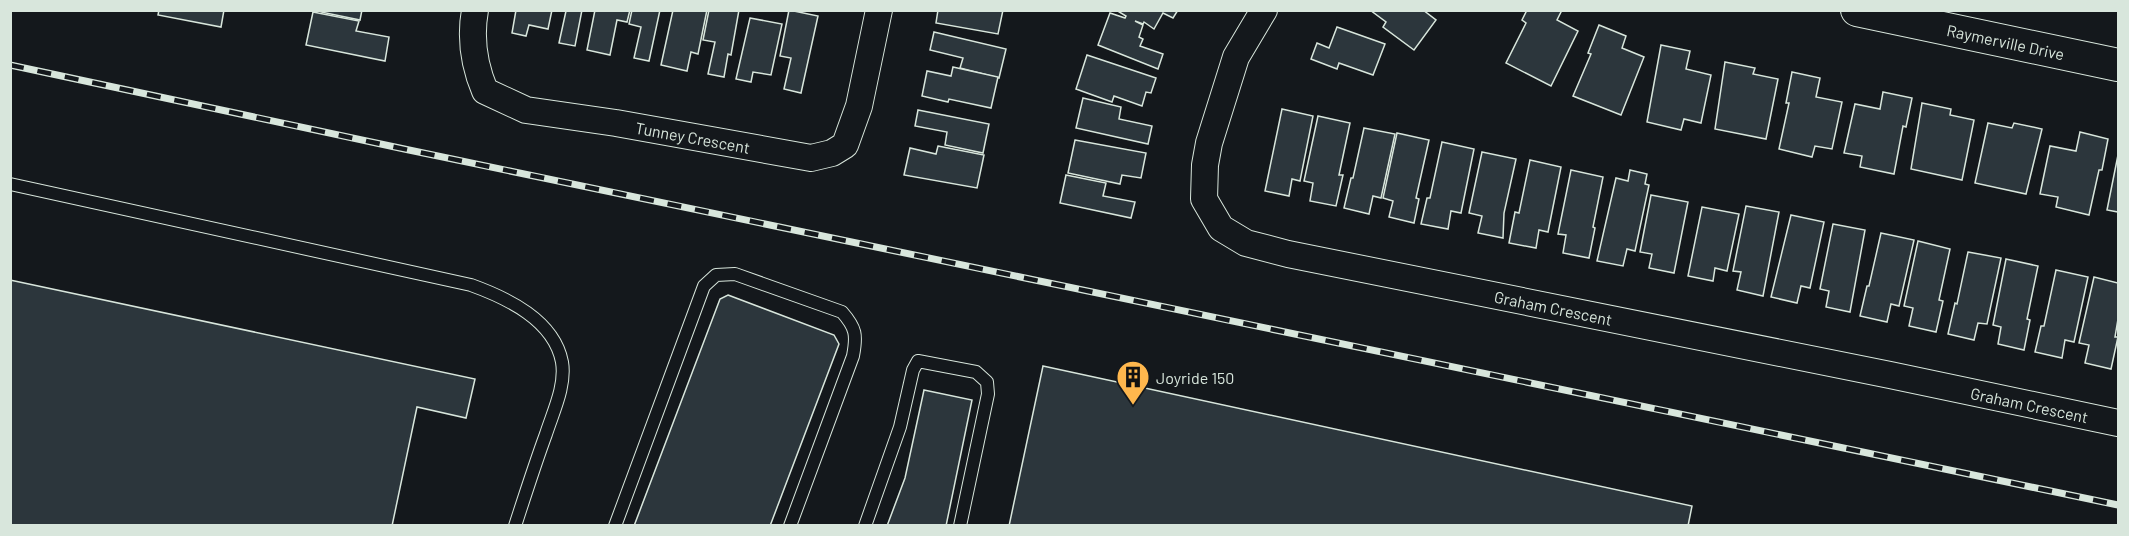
<svg xmlns="http://www.w3.org/2000/svg" width="2129" height="536" font-family="Barlow,sans-serif">
	<style>
		.building { fill: #2c363c; stroke: #d8e6dc; stroke-width: 1.5 }
		.lines { fill: none; stroke-linecap: round; stroke-linejoin: round }
		.service-casing { stroke: #d8e6dc; stroke-width: 14 }
		.minor-casing { stroke: #d8e6dc; stroke-width: 28 }
		.tertiary-casing { stroke: #d8e6dc; stroke-width: 34 }
		.service { stroke: #14181c; stroke-width: 12 }
		.minor { stroke: #14181c; stroke-width: 26 }
		.tertiary { stroke: #14181c; stroke-width: 32 }
		.rail-casing { stroke: #d8e6dc; stroke-width: 7 }
		.rail { stroke: #14181c; stroke-width: 4.5; stroke-dasharray: 14; stroke-linecap: butt }
		.labels { text-anchor: middle; dominant-baseline: central; stroke-width: 4.5; stroke-linejoin: round; paint-order: stroke }
		.street-label { font-size: 16px; fill: #d8e6dc; stroke: #14181c }
		.poi-label { font-size: 16px; fill: #d8e6dc; stroke: #14181c; text-anchor: start }
	</style>
	<rect width="100%" height="100%" fill="#14181c"/>
	<g class="building">
		<polygon points="159,10 224,10 221,27 158,15"/>
		<polygon points="321,10 362,10 360,20 321,12"/>
		<polygon points="516,10 552,10 548,29 529,25 526,36 512,33"/>
		<polygon points="562,10 582,10 575,46 559,43 566,11"/>
		<polygon points="595,10 630,10 627,22 617,20 610,55 587,50"/>
		<polygon points="632,10 660,10 649,61 634,58 641,27 629,24"/>
		<polygon points="673,10 707,10 698,54 691,52 687,71 661,65"/>
		<polygon points="709,10 739,10 731,55 728,54 724,77 708,74 715,42 703,40"/>
		<polygon points="789,10 818,16 801,93 784,89 791,58 780,56"/>
		<polygon points="938,10 1003,10 998,34 936,23"/>
		<polygon points="1116,10 1178,10 1173,18 1163,13 1154,29 1144,22 1143,24 1135,21 1143,25 1139,37 1143,39 1140,46 1163,54 1158,69 1098,45 1110,13 1125,18 1126,16"/>
		<polygon points="1370,10 1423,10 1436,20 1414,50 1383,27 1386,22"/>
		<polygon points="1527,10 1562,10 1557,20 1578,31 1551,86 1506,63 1526,23 1522,20"/>
		<polygon points="313,12 359,21 356,31 389,37 385,61 306,45"/>
		<polygon points="750,18 782,24 771,75 753,72 751,82 736,79"/>
		<polygon points="1599,25 1626,36 1622,48 1644,57 1621,115 1573,96 1591,54 1588,53"/>
		<polygon points="1337,27 1385,44 1373,75 1339,63 1337,69 1311,59 1317,43 1329,48"/>
		<polygon points="934,32 1006,49 999,78 960,68 963,58 930,50"/>
		<polygon points="1661,45 1690,51 1686,69 1711,75 1701,123 1684,119 1681,130 1647,122"/>
		<polygon points="1087,55 1156,78 1151,93 1146,92 1142,106 1114,96 1112,102 1076,89"/>
		<polygon points="1725,62 1755,68 1753,74 1778,79 1766,139 1715,129"/>
		<polygon points="953,67 998,77 991,108 949,99 948,102 922,96 927,71 951,76"/>
		<polygon points="1792,72 1820,78 1816,97 1842,102 1832,149 1815,146 1812,157 1779,149 1789,103 1786,103"/>
		<polygon points="1883,92 1912,98 1906,127 1903,126 1894,174 1860,167 1862,156 1844,153 1855,104 1880,109"/>
		<polygon points="1083,98 1121,107 1119,119 1152,126 1148,144 1076,128"/>
		<polygon points="1922,103 1951,109 1950,115 1974,120 1962,180 1911,169"/>
		<polygon points="1282,109 1313,116 1300,181 1292,179 1289,196 1265,191"/>
		<polygon points="918,110 989,124 983,153 945,145 947,132 915,126"/>
		<polygon points="1318,116 1350,123 1339,175 1343,175 1336,206 1310,201 1313,183 1304,181"/>
		<polygon points="1988,123 2012,128 2014,123 2042,129 2026,194 1975,183"/>
		<polygon points="1364,128 1395,134 1381,198 1373,196 1369,214 1344,208 1351,178 1353,178"/>
		<polygon points="2080,132 2108,139 2102,170 2099,170 2089,215 2056,207 2058,197 2040,194 2050,146 2076,151"/>
		<polygon points="1397,133 1429,140 1416,198 1419,199 1414,223 1389,217 1393,201 1383,198"/>
		<polygon points="1075,140 1146,153 1141,178 1122,175 1120,184 1068,173"/>
		<polygon points="1442,142 1474,149 1461,213 1451,211 1448,229 1421,224 1427,198 1430,198"/>
		<polygon points="938,146 984,155 977,188 904,175 910,148 936,154"/>
		<polygon points="1482,152 1516,159 1504,213 1503,238 1478,233 1482,216 1469,213"/>
		<polygon points="2118,155 2118,212 2107,210"/>
		<polygon points="1530,160 1561,167 1548,232 1539,230 1536,248 1509,243 1515,212 1519,213"/>
		<polygon points="1571,170 1603,177 1593,227 1595,228 1589,258 1563,253 1566,235 1558,234"/>
		<polygon points="1630,170 1647,174 1645,184 1649,185 1635,251 1627,249 1623,266 1597,261 1616,178 1628,181"/>
		<polygon points="1066,175 1106,183 1103,196 1135,202 1131,218 1060,203"/>
		<polygon points="1651,195 1688,202 1674,273 1649,268 1652,254 1640,252"/>
		<polygon points="1746,206 1779,212 1763,296 1737,290 1741,272 1733,271"/>
		<polygon points="1702,207 1739,214 1727,271 1715,268 1713,281 1688,276"/>
		<polygon points="1791,215 1824,222 1810,288 1801,286 1797,303 1771,297"/>
		<polygon points="1833,224 1865,230 1850,312 1826,307 1829,291 1820,289"/>
		<polygon points="1881,233 1914,240 1899,306 1891,304 1887,322 1860,316 1867,286 1869,286"/>
		<polygon points="1918,241 1950,249 1939,300 1943,301 1936,332 1909,326 1913,308 1904,306"/>
		<polygon points="1968,252 2001,258 1987,324 1978,323 1974,340 1948,334 1955,303 1957,304"/>
		<polygon points="2006,259 2038,266 2027,319 2030,320 2024,350 1998,344 2001,327 1993,325"/>
		<polygon points="2056,270 2088,277 2074,342 2065,340 2062,358 2035,352 2041,326 2044,326"/>
		<polygon points="2094,277 2118,283 2118,319 2115,337 2118,337 2111,369 2085,363 2089,345 2079,343"/>
		<polygon points="10,280 475,379 466,418 417,407 392,526 10,526"/>
		<polygon points="728,295 834,335 839,344 770,526 634,526 720,299"/>
		<polygon points="1043,366 1692,506 1688,526 1009,526"/>
		<polygon points="924,390 972,400 946,526 887,526 905,478"/>
	</g>
	<g class="lines">
		<g class="service-casing">
			<g id="service">
				<path d="M10,184L471,285C507,298 554,320 562,362C566,386 553,412 546,434C535,464 525,495 515,526"/>
				<path d="M615,526L704,286L716,275L735,274L842,312C856,328 857,335 853,356L790,526"/>
				<polyline points="865,526 900,427 913,370 918,361 976,372 987,382 988,394 960,526"/>
			</g>
		</g>
		<g class="minor-casing">
			<g id="minor">
				<path id="s1" d="M475,10C470,38 474,65 485,91L526,110L616,123L811,158L832,153L845,145L859,106L879,10"/>
				<path id="s2" d="M1264,10L1236,57L1209,143L1205,165L1204,199L1221,228L1246,243L1288,254L1890,375L2118,423"/>
			</g>
		</g>
		<g class="tertiary-casing">
			<g id="tertiary">
				<path id="s3" d="M1857,10L2118,65"/>
			</g>
		</g>
		<use href="#service" class="service"/>
		<use href="#minor" class="minor"/>
		<use href="#tertiary" class="tertiary"/>
		<g class="rail-casing">
			<polyline id="rail" points="10,65 409,150 2118,505"/>
		</g>
		<use href="#rail" class="rail"/>
	</g>
	<defs>
		<g id="building-pin" transform="scale(1.725)"><path d="M0 17L-7.5 6A9.5 9.5 0 1 1 7.5 6Z" fill="#ffb74d" stroke="#14181c"/><path d="M-4-6H4V6H1V3H-1V6H-4ZM-2.5-4.3h1.7v1.8h-1.7ZM.8-4.3h1.7v1.8H.8ZM-2.5-1h1.7V.8h-1.7ZM.8-1h1.7V.8H.8Z" fill="#111"/></g>
	</defs>
	<g fill-rule="evenodd">
		<use href="#building-pin" x="1133" y="377"/>
	</g>
	<g class="labels">
		<g class="street-label">
			<text stroke="none"><textPath href="#s3" startOffset="152">Raymerville Drive</textPath></text>
			<text stroke="none"><textPath href="#s1" startOffset="297">Tunney Crescent</textPath></text>
			<text stroke="none"><textPath href="#s2" startOffset="578">Graham Crescent</textPath></text>
			<text stroke="none"><textPath href="#s2" startOffset="1064">Graham Crescent</textPath></text>
		</g>
		<g class="poi-label">
			<text x="1156" y="377">Joyride 150</text>
		</g>
	</g>
	<rect width="2129" height="536" fill="none" stroke="#d8e6dc" stroke-width="24"/>
</svg>
